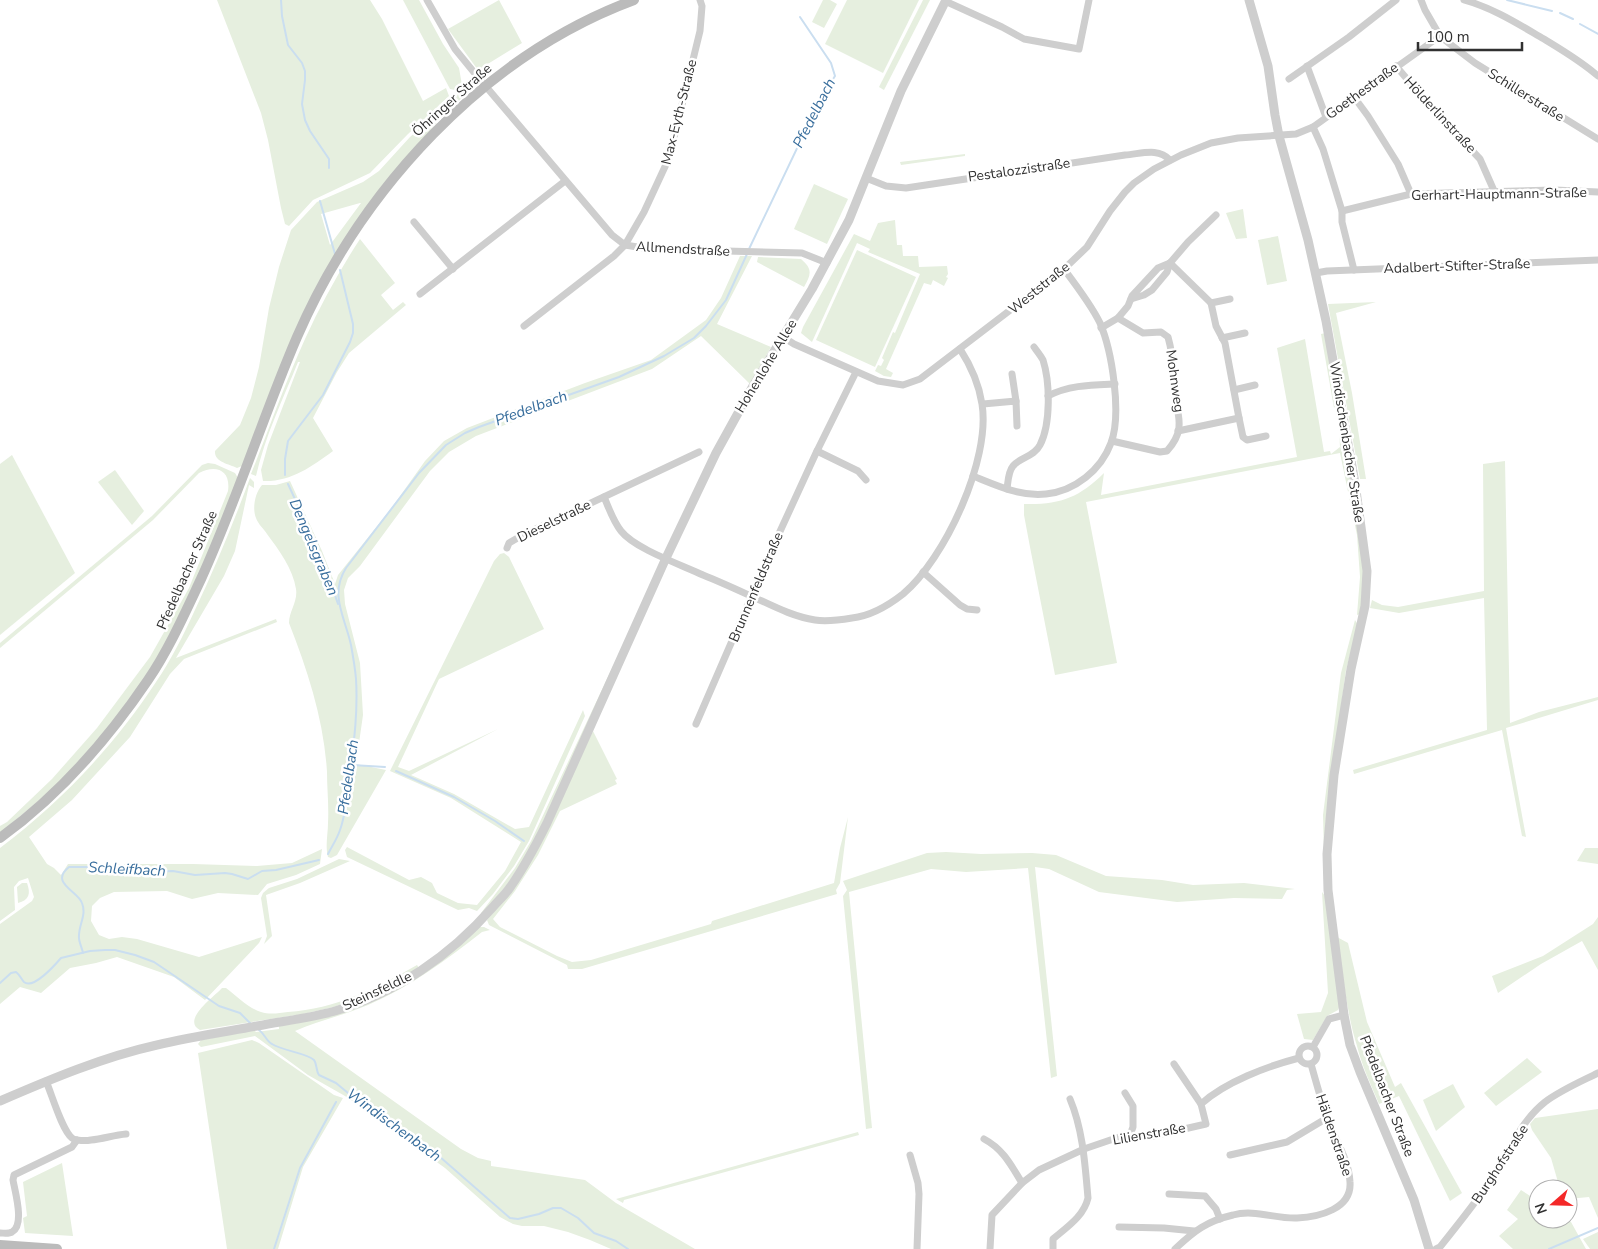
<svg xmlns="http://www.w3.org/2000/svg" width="1598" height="1249" font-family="'Nunito Sans',sans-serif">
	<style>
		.green { fill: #e6efdf; fill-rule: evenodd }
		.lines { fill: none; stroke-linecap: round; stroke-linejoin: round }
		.stream { stroke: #cadef0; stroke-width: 2 }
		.minor { stroke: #cecece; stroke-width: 7 }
		.tertiary { stroke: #cecece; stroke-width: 9 }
		.secondary { stroke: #bbb; stroke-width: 10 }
		.labels { text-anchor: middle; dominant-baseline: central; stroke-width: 5; stroke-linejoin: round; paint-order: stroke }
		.street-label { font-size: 14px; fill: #313131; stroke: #fff }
		.water-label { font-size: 15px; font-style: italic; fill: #376d9c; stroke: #fff }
	</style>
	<rect width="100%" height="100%" fill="#fff"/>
	<g class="green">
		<polygon points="217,0 370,0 382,19 423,101 446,88 449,96 408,134 370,173 313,200 289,226 285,224 281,208 268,140 261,113"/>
		<polygon points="403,0 419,0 443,44 459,68 462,85 455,90 450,89"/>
		<polygon points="499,0 522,43 478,70 448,29"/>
		<polygon points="823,0 830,0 837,4 824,28 812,22"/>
		<polygon points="847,0 919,0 883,73 825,44"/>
		<polygon points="923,0 930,0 884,90 879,87"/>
		<path d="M471,83L469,91L440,119L372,199L330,263L242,466L237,468C229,464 214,462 215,451L240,425L251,398L259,367L269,308L279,267L291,230L317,202L363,182L379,171L410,137L454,97ZM360,203H361L330,245L321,214Z"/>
		<polygon points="965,154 965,156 901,165 900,162"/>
		<polygon points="814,184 848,199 827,244 794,229"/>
		<polygon points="1243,209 1247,238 1236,239 1226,213"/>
		<polygon points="895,220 897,245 902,245 903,256 918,256 919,267 947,266 948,274 946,277 948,278 944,286 933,280 931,285 924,283 886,369 893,373 891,377 884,376 875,371 878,365 881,366 884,360 882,358 893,332 895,333 920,274 868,252 870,249 857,243 812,342 801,333 803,327 854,234 870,241 878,223"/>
		<polygon points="1278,236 1287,281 1267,285 1258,240"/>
		<path d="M360,239L395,283L381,295L393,310L403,302L406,305L349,353L337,372L313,418L333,451C311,467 291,482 263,481L261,470L268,445L300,362H298C283,399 265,436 256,476L251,474C269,429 285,383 305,339C321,304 339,271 360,239Z"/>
		<polygon points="857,250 916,277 875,367 816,340"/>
		<path d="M740,256H752L717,324L771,347L750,384L701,336L652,369L476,436L449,452L430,471L360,566L348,578L344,590L345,604L360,663L363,715L356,764L386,770L337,855L331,858L328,857C325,846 328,834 328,823C329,806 327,789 327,772C324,721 308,671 289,623C289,611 298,602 296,589C293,569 279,550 267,534C264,529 258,524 256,518C252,508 255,493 262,485H276L290,481L322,551L335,584L338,575L390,510L425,461L444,441L467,428L585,383L651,360L706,320L721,298Z"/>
		<path d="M758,257L801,259C813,269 811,275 804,287L757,262Z"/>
		<polygon points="1376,302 1336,313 1352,393 1366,479 1360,479 1328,304"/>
		<polygon points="1326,333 1338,401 1334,408 1321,334"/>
		<path d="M1305,339L1324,452L1330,451L1331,454L1340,447L1338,413L1340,412L1364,560V584L1360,614L1357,615L1360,577L1357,535L1340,453L1086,502L1117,663L1055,675L1030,547L1024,515V504C1059,505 1079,498 1104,473L1101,495L1297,457L1277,348Z"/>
		<polygon points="12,455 75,573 0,635 0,464"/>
		<polygon points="1505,461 1510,723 1539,712 1598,697 1598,700 1506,728 1526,837 1522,836 1502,730 1354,774 1353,770 1487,730 1484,598 1399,613 1370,608 1372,600 1382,605 1398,607 1484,591 1483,464"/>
		<path d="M208,463L215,464L235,473L238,478L214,541L170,635L146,676L105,732L56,786L0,833V826L7,822L52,779L97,728L150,657L189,588L228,491C231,470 216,464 199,473L153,520L0,648V643L152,516L202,465Z"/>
		<polygon points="115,470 144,511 132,525 98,482"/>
		<path d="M250,478L254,482V488L249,485L235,551L224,576L176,658L276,619L277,622L184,659L170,674L130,737L72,800L29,837L47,864L54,868L61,875L68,864H193L257,866L292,863L322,849L320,864L296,875L267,884L258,895L218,893L192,899L167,891L114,892L100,898L92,906L91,921L99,935L109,939L122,937L137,939L199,957L262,937L259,943L205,1000L174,977L117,957L96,963L70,968L41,993L20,987L0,1004V924L32,901L34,897L28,878L19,881L14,887L15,910L0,921V848C61,802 114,746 156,682C171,660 183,636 194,612C215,568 233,524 250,478Z"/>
		<polygon points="504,553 509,557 544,629 439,679 398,767 409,771 498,729 411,775 454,794 515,829 529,827 583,710 585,716 529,841 514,866 493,894 477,911 469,908 458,910 347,857 345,850 347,847 409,880 421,877 432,883 437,893 458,903 477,905 505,871 521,842 451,798 390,771 494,561 500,554"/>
		<polygon points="1355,620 1358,625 1346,670 1326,818 1324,854 1323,815 1341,673"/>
		<polygon points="613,666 614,666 543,823 528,853 506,886 483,913 481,913 515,868 531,841"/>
		<polygon points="593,731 617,779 615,780 617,784 560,811 538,855 515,891 493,919 500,927 557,956 572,962 591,960 711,924 712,921 834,883 840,848 848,817 840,883 836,890 837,894 582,969 568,969 567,965 489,925 487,920 513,889 558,805"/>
		<polygon points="1585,848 1598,848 1598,864 1577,861"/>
		<polygon points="946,852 981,854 1032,853 1056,855 1106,876 1162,880 1193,885 1244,883 1295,889 1287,890 1282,899 1234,898 1177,902 1099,892 1049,869 1035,867 1057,1076 1051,1078 1028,868 966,872 931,869 849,892 872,1128 866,1129 843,896 847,890 843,881 927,853"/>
		<polygon points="339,859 350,861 300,883 266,895 272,936 264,944 267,936 261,898 263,893 269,888 297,879"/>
		<path d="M22,883H27C31,894 29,900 18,903L17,887Z"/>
		<polygon points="1322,892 1325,896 1340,1005 1338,1010 1327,1016 1313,1040 1304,1039 1297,1014 1321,1012 1328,993"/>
		<polygon points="1598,917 1598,970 1582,941 1541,964 1498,993 1492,976 1543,956 1593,924"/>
		<path d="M479,927H484L490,930L482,932C446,960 410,987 368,1005C344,1015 318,1021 295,1031L461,1149L478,1158L491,1161V1166L585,1180L616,1203L695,1249H611L590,1240L568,1232L544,1226H522L513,1224L500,1217L445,1168L345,1096L308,1075L255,1036L201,1047L198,1044L201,1040L254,1030L256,1032L279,1029V1026L367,1003Z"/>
		<path d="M1337,937L1348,943L1367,1022L1395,1087L1401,1083L1462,1193L1450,1201L1399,1096L1379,1104C1371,1085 1362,1066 1357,1046C1346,1011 1343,973 1337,937Z"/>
		<path d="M417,965L419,968L387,986L334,1007L303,1014L200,1030C181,1020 214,997 222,988H226C237,996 248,1008 261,1012C270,1015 279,1013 288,1012C335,1009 377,988 417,965Z"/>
		<polygon points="252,1040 259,1043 334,1095 343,1098 303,1167 278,1249 227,1249 198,1053"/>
		<polygon points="1527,1058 1542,1072 1496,1106 1484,1093"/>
		<polygon points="1453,1084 1465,1107 1436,1131 1423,1100"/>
		<polygon points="1598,1109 1598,1218 1589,1197 1568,1199 1568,1189 1560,1189 1551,1158 1532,1130 1530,1124 1535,1118"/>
		<polygon points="858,1132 859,1135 624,1200 623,1203 616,1199"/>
		<polygon points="62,1163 73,1236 25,1233 23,1218 27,1216 23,1182"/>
		<polygon points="1521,1190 1538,1201 1538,1219 1566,1219 1571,1222 1586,1249 1513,1249 1499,1236 1518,1219 1507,1210"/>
		<polygon points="1598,1232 1598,1249 1590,1249 1583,1239"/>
	</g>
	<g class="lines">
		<g class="stream">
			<polyline points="281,0 282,16 288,45 302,63 305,71 305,80 302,104 305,120 310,131 329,159 329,168"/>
			<polyline points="1507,0 1552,11"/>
			<polyline points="1560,13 1573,19"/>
			<polyline points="1580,24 1598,34"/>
			<polyline points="320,201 335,254"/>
			<polyline points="749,249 821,98 835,76 831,63 800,17"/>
			<polyline points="285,475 285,459 288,441 323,395 350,342 353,333 353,324 340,270"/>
			<polyline points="288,484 323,560 338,604"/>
			<polyline points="352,765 385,767"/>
			<polyline points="396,771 454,797 495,821 524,841"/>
			<path d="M328,854C332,846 337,839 340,830C346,813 348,792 350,774C354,742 358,711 356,679C355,667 353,656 351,645C345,617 329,595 346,568L419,473L446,445L465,433L479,427L619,377L664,356L694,338L706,326L726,300L747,254"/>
			<path d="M83,953C82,948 79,942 79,938C78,925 87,916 82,903C78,891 49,883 69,867H90L109,865L138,872L173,871L195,875L225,873L232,874L248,879L262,871L276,870L319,860"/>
			<path d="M0,983L11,973L16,972C20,975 21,979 24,982C33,990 55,965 61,958L90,951L105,950H115L135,955L154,962L219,1006L240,1013L251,1024"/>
			<path d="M259,1030C265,1034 266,1041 272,1044C283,1051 307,1053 314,1060C317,1064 316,1071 319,1075L336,1083L378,1118L396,1127L408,1138L424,1143L510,1218L518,1219L539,1214L553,1208H561L578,1218L594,1233L616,1241L628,1249"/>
			<polyline points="274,1249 300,1168 336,1102"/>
			<polyline points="1549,1249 1598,1228"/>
		</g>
		<g class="minor">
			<polyline points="427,0 455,49 477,76 612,235 625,245 650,249 802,253 827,263"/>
			<polyline points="1421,0 1425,10 1440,36 1450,44 1475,63 1598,139"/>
			<path d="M1464,0C1493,8 1518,24 1544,39C1562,50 1581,61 1598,76"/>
			<polyline points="945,1 1002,27 1024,39 1079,49 1089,0"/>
			<polyline points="1307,66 1326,117"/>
			<polyline points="1396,66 1429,105 1480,159 1495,193"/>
			<polyline points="1289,79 1349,37 1396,0"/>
			<polyline points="1354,97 1368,116 1398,164 1411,194"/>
			<polyline points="1313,127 1323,149 1342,211 1342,222 1354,270"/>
			<path d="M866,178L886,186L906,188L1125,155C1141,154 1158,147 1170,160"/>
			<polyline points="1342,211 1411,194 1555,190 1598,192"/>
			<polyline points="414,222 453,269"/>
			<polyline points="1170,263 1211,303 1230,299"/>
			<polyline points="1316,273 1327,271 1598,260"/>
			<polyline points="420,294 565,181"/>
			<polyline points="1131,299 1144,295 1152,290 1167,272 1170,263 1188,242 1216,215"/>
			<polyline points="524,326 614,256 625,245 644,212 669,158 700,31 702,6 700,0"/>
			<polyline points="1101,328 1118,318 1128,306 1132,296 1158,268 1170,263"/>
			<polyline points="783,337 794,344 878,381 903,385 920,379 1064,269 1087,247 1110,211 1125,192 1134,183 1154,169 1181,155 1211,143 1238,138 1296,134 1313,127 1440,36"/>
			<polyline points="1222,338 1245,333"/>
			<polyline points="1012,374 1016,401"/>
			<polyline points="1234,390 1255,385"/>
			<path d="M1048,396C1069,385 1092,385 1115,384"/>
			<polyline points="983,404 1016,401 1017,426"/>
			<polyline points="1239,418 1243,437 1247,440 1266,436"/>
			<polyline points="1178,431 1239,418 1225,343 1216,326 1211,303"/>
			<path d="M1112,441L1160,452L1167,451C1188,428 1176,413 1174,388C1174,382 1175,377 1174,372C1173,360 1171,348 1168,337L1161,332L1143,333L1118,318"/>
			<polyline points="817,451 858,471 866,480"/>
			<path d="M973,476C996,485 1020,497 1046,494C1075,491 1101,470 1111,443C1122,414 1112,351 1100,323C1092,306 1076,285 1064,269"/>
			<path d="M1007,489C1008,482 1008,472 1013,466C1020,457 1034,457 1040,445C1051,424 1050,382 1043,360C1041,356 1037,351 1034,347"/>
			<path d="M604,497C609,508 613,521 621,531C635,549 682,565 703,575C723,583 742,592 762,601C779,609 796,617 815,620C827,622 840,620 852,618C870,616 889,605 903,594C945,559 991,459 982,404C979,384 971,366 960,349"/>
			<polyline points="507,548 509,543 521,536 699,452"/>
			<polyline points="923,572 960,605 967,609 977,610"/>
			<polyline points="696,724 771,551 816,453 856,372"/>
			<circle cx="1308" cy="1055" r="9"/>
			<polyline points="1313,1047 1329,1019 1344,1015"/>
			<polyline points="1174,1064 1201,1104"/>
			<path d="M46,1081C52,1095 62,1130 72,1138C76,1141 86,1141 91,1140C103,1139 114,1135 126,1134"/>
			<polyline points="1125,1093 1133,1106 1133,1127 1130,1135"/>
			<path d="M984,1139C1003,1149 1011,1165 1022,1183"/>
			<polyline points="910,1155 918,1183 919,1194 917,1249"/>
			<polyline points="1230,1155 1287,1142 1327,1118"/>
			<polyline points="1169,1194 1205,1196 1216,1209 1220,1219"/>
			<polyline points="1119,1227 1164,1228 1194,1231"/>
			<path d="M0,1233C4,1233 9,1234 12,1232C25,1225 15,1192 13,1180L14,1175L72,1147L77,1140"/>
			<path d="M990,1249L992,1215L1022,1183L1039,1170L1084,1149L1125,1135L1149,1137L1206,1124L1201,1104C1225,1082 1268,1066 1299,1058"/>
			<path d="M1053,1249V1239C1067,1227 1084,1216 1088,1198C1085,1164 1083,1130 1070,1099"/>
			<path d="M1175,1249C1194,1231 1207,1221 1233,1215C1254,1209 1276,1219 1297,1218C1319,1217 1352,1209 1350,1182C1349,1160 1335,1139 1327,1118C1321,1100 1316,1082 1311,1064"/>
			<path d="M1436,1249L1440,1247C1459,1223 1478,1200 1495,1174C1510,1149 1521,1121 1545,1102C1561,1090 1580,1082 1598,1073"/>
		</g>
		<g class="tertiary">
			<polyline points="1249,0 1268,66 1275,115 1279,136 1308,240 1326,321 1355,483 1367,571 1365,606 1351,669 1334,775 1327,854 1328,890 1344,1015 1350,1045 1360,1072 1414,1200 1429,1249"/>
			<path d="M0,1101C51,1079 103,1057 157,1045C190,1037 224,1032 257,1026C283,1021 310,1018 335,1011C396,993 450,956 492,908C498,901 506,894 511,886C525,866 536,845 547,823L666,558L716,453L753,386L812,289L849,220L901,91L946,0"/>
		</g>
		<g class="secondary">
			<path d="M0,838C58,796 108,739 148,680C169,649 185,613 201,579C237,500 263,416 297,337C361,190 483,56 634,0"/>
			<polyline points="0,1245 57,1249"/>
		</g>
	</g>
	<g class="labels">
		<g class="street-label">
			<text transform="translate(1362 91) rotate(-36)">Goethestraße</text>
			<text transform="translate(1526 95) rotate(32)">Schillerstraße</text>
			<text transform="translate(452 100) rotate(-42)">Öhringer Straße</text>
			<text transform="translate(679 112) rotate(-76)">Max-Eyth-Straße</text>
			<text transform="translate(1440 115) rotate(47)">Hölderlinstraße</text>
			<text transform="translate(1019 170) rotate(-8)">Pestalozzistraße</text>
			<text transform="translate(1499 194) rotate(-1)">Gerhart-Hauptmann-Straße</text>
			<text transform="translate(683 249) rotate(3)">Allmendstraße</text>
			<text transform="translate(1457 266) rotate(-2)">Adalbert-Stifter-Straße</text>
			<text transform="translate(1039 288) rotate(-39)">Weststraße</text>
			<text transform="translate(766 366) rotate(-59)">Hohenlohe Allee</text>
			<text transform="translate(1175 381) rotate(82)">Mohnweg</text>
			<text transform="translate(1347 442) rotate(81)">Windischenbacher Straße</text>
			<text transform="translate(554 521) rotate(-26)">Dieselstraße</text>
			<text transform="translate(187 570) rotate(-66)">Pfedelbacher Straße</text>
			<text transform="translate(756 587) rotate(-67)">Brunnenfeldstraße</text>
			<text transform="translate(377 991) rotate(-25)">Steinsfeldle</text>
			<text transform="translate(1387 1096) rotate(69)">Pfedelbacher Straße</text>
			<text transform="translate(1149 1134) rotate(-10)">Lilienstraße</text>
			<text transform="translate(1334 1135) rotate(71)">Häldenstraße</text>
			<text transform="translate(1500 1164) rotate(-57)">Burghofstraße</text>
		</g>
		<g class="water-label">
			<text transform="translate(814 113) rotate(-63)">Pfedelbach</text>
			<text transform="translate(531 408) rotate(-20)">Pfedelbach</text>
			<text transform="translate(314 547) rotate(67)">Dengelsgraben</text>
			<text transform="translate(348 777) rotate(-82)">Pfedelbach</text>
			<text transform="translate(127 869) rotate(3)">Schleifbach</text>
			<text transform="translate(394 1125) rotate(36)">Windischenbach</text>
		</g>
	</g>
	<g transform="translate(1553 1204) rotate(250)"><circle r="24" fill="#ffffff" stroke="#adadad"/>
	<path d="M0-4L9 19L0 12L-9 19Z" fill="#f42828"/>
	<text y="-8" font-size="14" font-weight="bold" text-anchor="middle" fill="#313131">N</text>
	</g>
	<path d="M1418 42v8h104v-8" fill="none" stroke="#313131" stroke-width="2.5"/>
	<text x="1426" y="42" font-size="15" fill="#313131" stroke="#ffffff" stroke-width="4" paint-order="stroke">100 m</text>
</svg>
